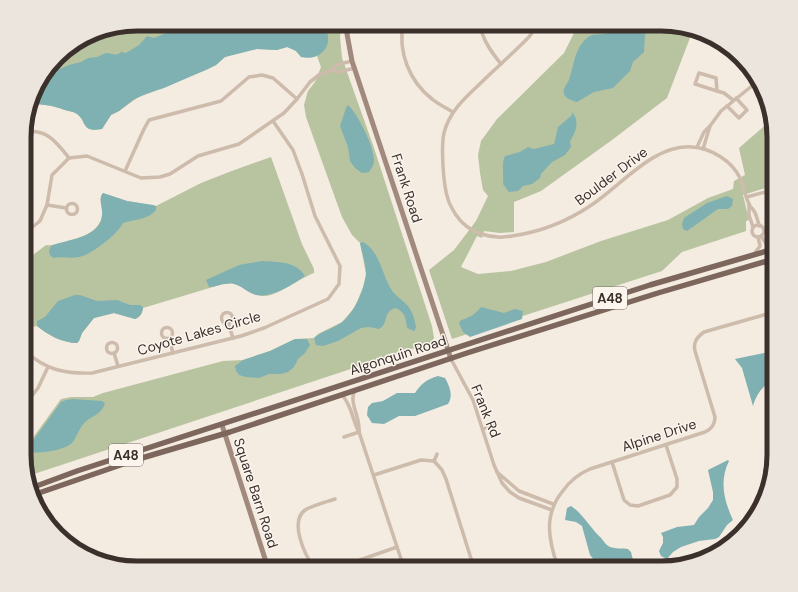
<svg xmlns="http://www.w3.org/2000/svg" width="798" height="592" font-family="'DM Sans',sans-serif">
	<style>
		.green { fill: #b8c4a0 }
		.water { fill: #7fb0b2 }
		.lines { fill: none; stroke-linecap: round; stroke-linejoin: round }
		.street { stroke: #cdbbac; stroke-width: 3.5 }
		.secondary { stroke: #a18a7d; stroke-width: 5 }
		.primary { stroke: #7d675c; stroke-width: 5.5 }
		.labels { text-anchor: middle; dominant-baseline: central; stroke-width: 3; stroke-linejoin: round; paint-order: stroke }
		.shield { fill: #fbf5ee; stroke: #756b66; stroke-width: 1 }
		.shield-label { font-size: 13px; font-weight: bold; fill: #3b302b }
		.street-label { font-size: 14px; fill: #3b302b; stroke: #fbf5ee }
		.rim { fill: none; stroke: #3b302b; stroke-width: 5 }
	</style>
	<rect width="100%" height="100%" fill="#f4ebe1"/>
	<g class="green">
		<path d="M137,24H341L340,37L342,58L374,148L432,326L434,338L430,345L411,349L28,476L24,463V441L32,439L61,399L71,397H93L103,393L223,361L243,360L270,351L295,339L314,338L318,334L342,322L355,307L363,287L366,274L360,243L352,235L342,217L306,117L304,105L308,91L315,82L321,67L317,56C296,61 302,50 287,47L277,50L257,49L248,50L225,57L216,65L208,69L137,98L119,111L111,115L102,129C81,133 87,121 77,114C73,111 67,111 62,109C52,105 42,105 31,103L39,81L63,52L100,30Z"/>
		<polygon points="574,24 668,24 693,30 667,98 612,140 541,191 514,202 514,232 500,233 484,231 482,238 477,236 461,267 478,274 511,271 546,262 601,241 668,220 708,198 733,189 734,181 745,175 739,148 770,121 774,137 774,188 762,189 743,195 749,220 746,221 746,231 682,252 662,271 452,339 429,270 454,250 476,221 488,196 483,190 480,173 478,155 481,141 497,119 564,53 575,31"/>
		<path d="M271,157L302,244L314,269V273C300,278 279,295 265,296C252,296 244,285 232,283C229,283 226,284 223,284L143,308C143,312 140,318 135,319L114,313L94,318L82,333L79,341L77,343C62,343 48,335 37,326L33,327L25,315V261L46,245C52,246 55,244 61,243C76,239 97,235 102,217C104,209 97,200 103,193L127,201L156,206L201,183L229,172Z"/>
	</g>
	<g class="water">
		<path d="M192,24H323C336,42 323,62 301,57L296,51L287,47L277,50L257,49L225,57L216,65L208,69L164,88L143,95L133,100L119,111L111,115L102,129C81,133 87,121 77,114C73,111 67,111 62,109C52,105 42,105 31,103L39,81L42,77L47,76L57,70L69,65L81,62L88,58L97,57L106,53C112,53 116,57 121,52L126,53L139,45L147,36L154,38L166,33L169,30H173L191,27Z"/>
		<path d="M630,24H651L645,34L644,52L633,62L630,71L613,88L594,92L577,102C573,101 566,99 564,94C562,89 567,84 569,80C574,66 574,49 587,38C592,33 598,35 604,34C613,32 622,28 630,24Z"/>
		<path d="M348,105C358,114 376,150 374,163C373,166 371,169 369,172L362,173L355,168L350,161L348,147L340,126L346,108Z"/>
		<path d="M572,112C580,121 576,132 570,141L571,147L565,155L552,162L541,174L540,178L532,184L523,186L518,191L509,192L503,184C504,175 501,164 505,156L520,152L528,147L534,149L554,144L558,127L572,115Z"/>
		<path d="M103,193L127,201L153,205L156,206V210C148,220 135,219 123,223C118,234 91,255 79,257C70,259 62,256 53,258L50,255L49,251L51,246C67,239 101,238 102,215C103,207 98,199 103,193Z"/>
		<polygon points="727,196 733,199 732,206 728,209 718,209 687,231 683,229 682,224 684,218 707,203"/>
		<path d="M363,242C381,252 382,277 393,292C396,296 401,299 405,303C412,309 415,319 416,328L414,331L407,328C406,319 405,311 395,308C382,313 389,324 379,329L369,327L361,328L338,341L323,346L316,345L314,338C322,331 332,329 341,323C353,315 365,289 366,274C366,264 362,253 360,243Z"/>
		<path d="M262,261C278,262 296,261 305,276C292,285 272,298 256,295C248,293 242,286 234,284C225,282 217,287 209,287L206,280L239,265Z"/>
		<path d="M75,295H80L97,301L117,300L130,305H140L143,307C143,312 140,317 135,319L114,313L94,318L82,333L79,341L77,343C63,343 48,335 37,326V321L45,317L58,301Z"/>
		<path d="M481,307L504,313L515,309L523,311L522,319L470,337L463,332L459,323L461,320C470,318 475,314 481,307Z"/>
		<polygon points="295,339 307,339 310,345 305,353 298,359 294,367 288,372 281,374 269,374 259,378 246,377 239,375 236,371 235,366 243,360 270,351"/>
		<path d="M774,351V379C763,386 756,394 753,406L742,368L735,359Z"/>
		<path d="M438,376L445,378C449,385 454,396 448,404L415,416H399L384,424L372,423L367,415L368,407L372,403L383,401L397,393H415C421,384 427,379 438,376Z"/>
		<path d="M73,399L102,401L105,403C102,414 92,416 85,422C79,428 77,437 72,443C65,450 40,454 30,452L28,448L29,446L61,402L66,400Z"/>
		<path d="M728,460L729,461C719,481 724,501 733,520L727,525L719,537L715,539L699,541L681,547L673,552L667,559L661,556L659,551L663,543V537L661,533L677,527L694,525L699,517L708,508L713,500V492L708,470Z"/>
		<path d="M571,506C583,514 589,526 599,536C603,539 604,544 610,547C615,549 623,548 628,549L631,552L635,568H601L590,555L582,526L576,522L565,520L567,508Z"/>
	</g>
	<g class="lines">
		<g class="street">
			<path d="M403,24C398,52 409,81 432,99C438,104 446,108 453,112"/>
			<path d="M538,24L529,37C516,50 502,63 488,76C471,93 450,108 444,133C441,146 443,185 448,199C449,204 453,210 456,215C468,233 491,240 512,236C540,232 566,222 590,206C620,187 653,144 692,147C711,148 732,161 740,178C744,187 745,196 749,204C750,207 753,209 754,211C757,216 758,221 759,226"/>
			<path d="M482,33C486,45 493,54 501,64"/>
			<polyline points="332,70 338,72 355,68"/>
			<polyline points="717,91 695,84 699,73 716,78 717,91 724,93 733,100"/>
			<polyline points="727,106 739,118 747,110 736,98"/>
			<polyline points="710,126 721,111 758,81"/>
			<path d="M25,132C48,129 56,142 69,158"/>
			<polyline points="697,147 704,132 710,126 703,149"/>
			<polyline points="125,171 144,129 149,120 221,101 249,77 262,75 273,78 297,99"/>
			<polyline points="747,197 765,192 774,191"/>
			<circle cx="72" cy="209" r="5.5"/>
			<polyline points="749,204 749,215 753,227"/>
			<polyline points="47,205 66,208"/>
			<circle cx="758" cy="231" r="6"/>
			<path d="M25,233L40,221L43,214L47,205L52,175L69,158L87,156L141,178L160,177L170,174L198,156L239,144L284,113L297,99L310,82L319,75L332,70C336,63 345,63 352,61"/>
			<polyline points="761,236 767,245 774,246"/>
			<polyline points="754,254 760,246 758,237"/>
			<circle cx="227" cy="318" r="5.5"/>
			<polyline points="228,323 233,338"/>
			<circle cx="167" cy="333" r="5.5"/>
			<polyline points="169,338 173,353"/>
			<circle cx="112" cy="348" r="5.5"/>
			<path d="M25,351C46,370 65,374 92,373L241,336L264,328L328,299L339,284L340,266L315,216L302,174L293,150L273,121"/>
			<polyline points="114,353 118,366"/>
			<polyline points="451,359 473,400 494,465 502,483 510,492 519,498 552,510"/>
			<path d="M355,391C348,401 361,419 359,432"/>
			<path d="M342,395C352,405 352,420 359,432L404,568"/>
			<polyline points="24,406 38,388 48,367"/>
			<polyline points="483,429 493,425"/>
			<polyline points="344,437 359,432"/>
			<polyline points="437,454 434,461 442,470 446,479 474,568"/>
			<polyline points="612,462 624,500 630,505 638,506 670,495 677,487 677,479 666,445"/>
			<polyline points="497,472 519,491 553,504"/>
			<polyline points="374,475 421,460 434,461"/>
			<polyline points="766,494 765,479 774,460"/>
			<path d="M314,568C305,555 289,522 305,510C313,505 326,502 335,499"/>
			<polyline points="337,568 397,547"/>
			<path d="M558,568C549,541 543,516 562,492C569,482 578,474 590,469L705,432C712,429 715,424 715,417L695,351C693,342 697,337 704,332L774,312"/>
		</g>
		<g class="secondary">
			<polyline points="349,24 347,34 352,61 451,359"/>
			<polyline points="222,425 268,568"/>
		</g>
		<g class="primary">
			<polyline points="31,488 77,471 650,285 774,249"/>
			<polyline points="33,495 135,460 230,432 467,353 658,293 774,259"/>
		</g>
	</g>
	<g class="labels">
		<g class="shield">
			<rect x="593" y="287" width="34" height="22" rx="3"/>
			<rect x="109" y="444" width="34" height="22" rx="3"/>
		</g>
		<g class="shield-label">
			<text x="610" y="298">A48</text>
			<text x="126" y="455">A48</text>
		</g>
		<g class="street-label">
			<text transform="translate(611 176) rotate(-37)">Boulder Drive</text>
			<text transform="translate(407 188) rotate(72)">Frank Road</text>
			<text transform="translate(199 333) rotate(-16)">Coyote Lakes Circle</text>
			<text transform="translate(398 355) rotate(-18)">Algonquin Road</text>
			<text transform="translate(486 411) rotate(68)">Frank Rd</text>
			<text transform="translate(659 435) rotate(-18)">Alpine Drive</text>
			<text transform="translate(256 493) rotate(72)">Square Barn Road</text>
		</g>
	</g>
	<path d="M0 0H798V592H0ZM137 31H661A106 106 0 0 1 767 137V455A106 106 0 0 1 661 561H137A106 106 0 0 1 31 455V137A106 106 0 0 1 137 31Z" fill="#ece5de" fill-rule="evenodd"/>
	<path class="rim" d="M137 31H661A106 106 0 0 1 767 137V455A106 106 0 0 1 661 561H137A106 106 0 0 1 31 455V137A106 106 0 0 1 137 31Z"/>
</svg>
